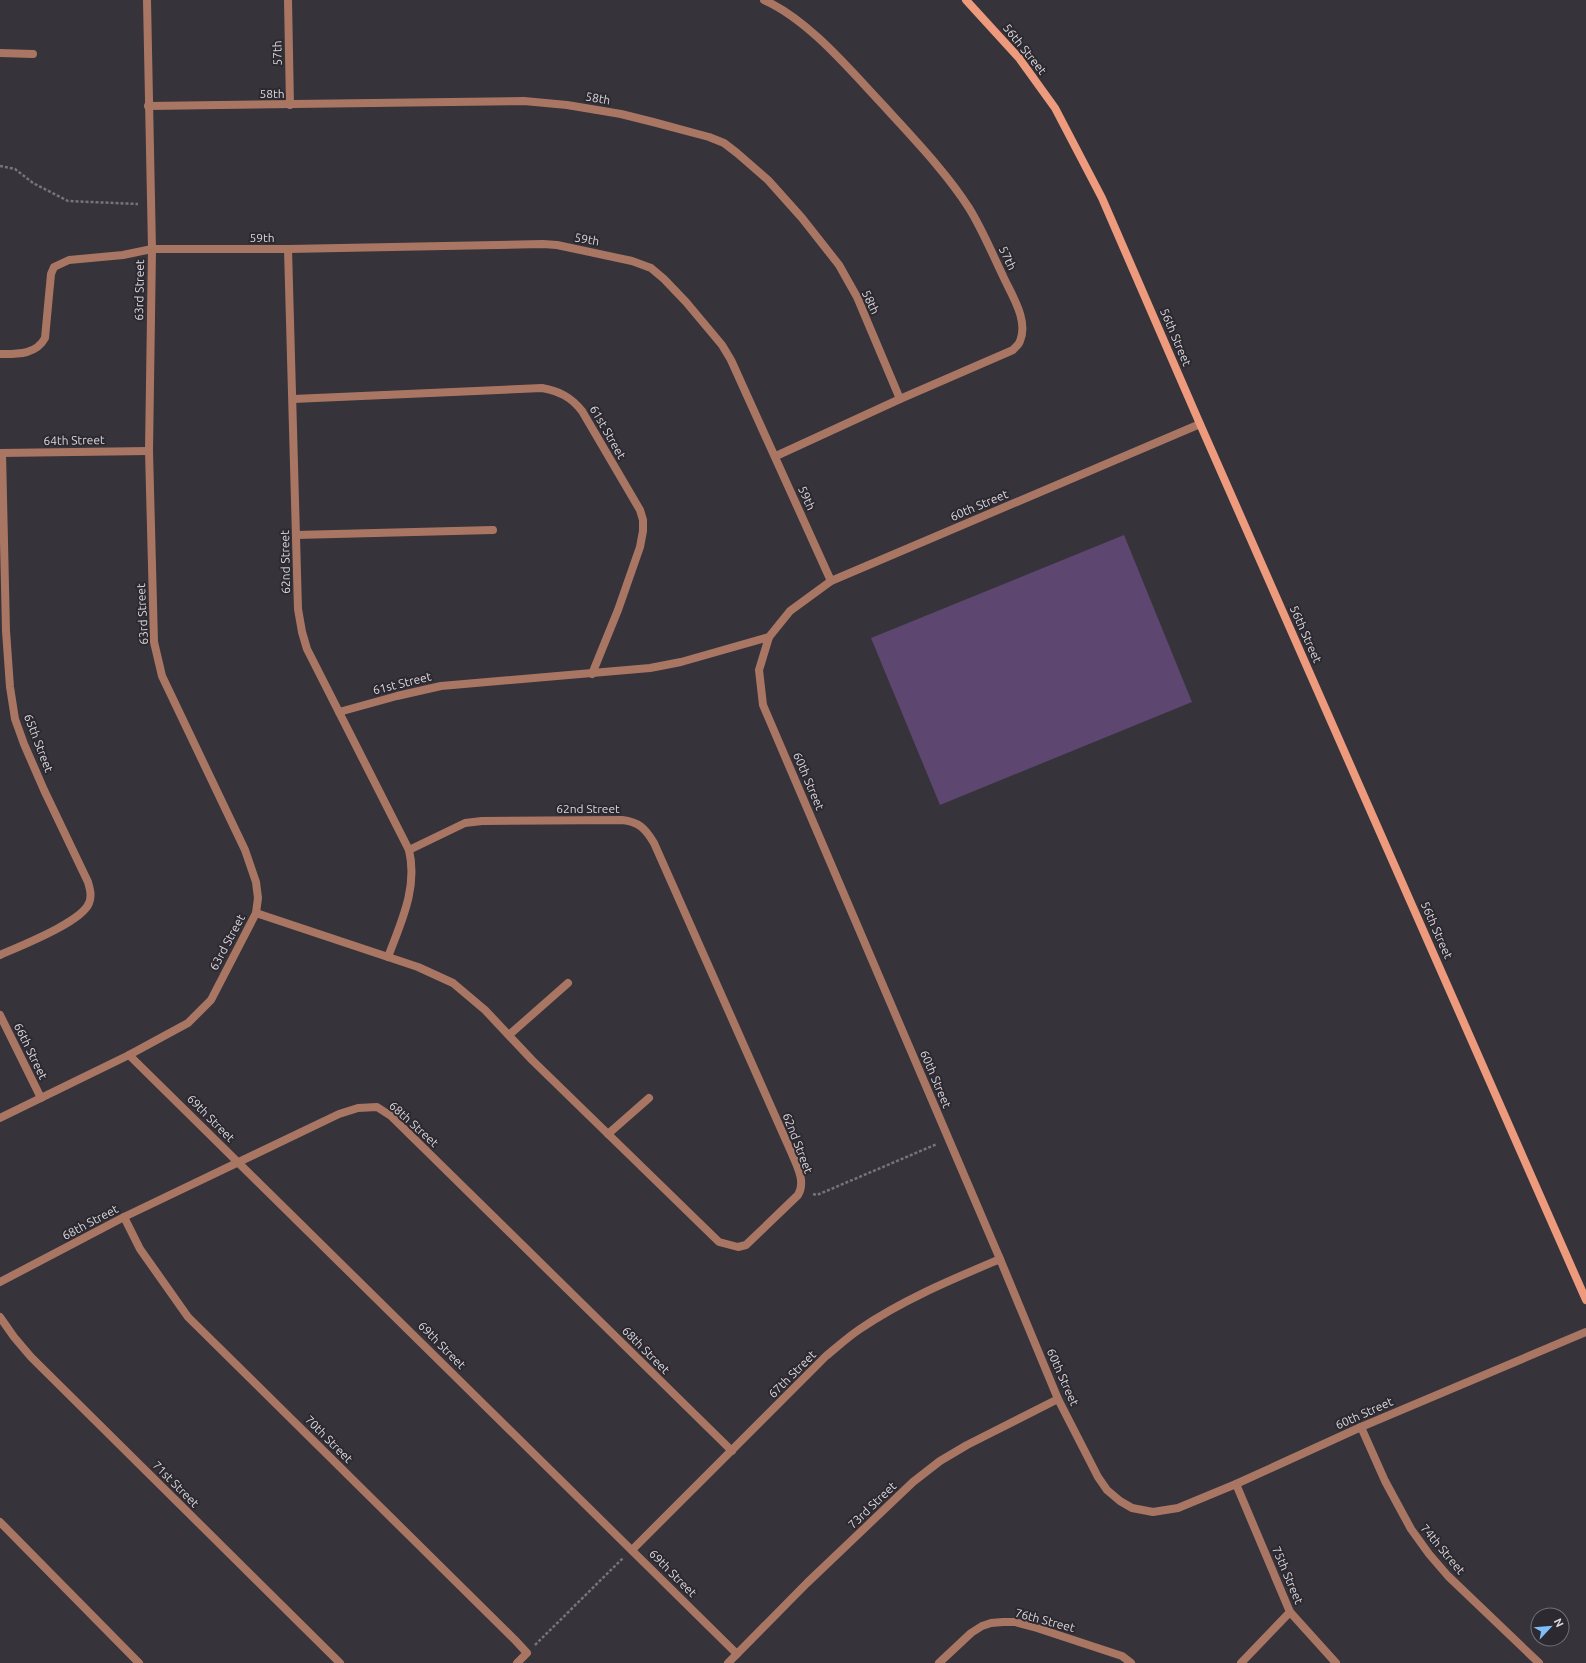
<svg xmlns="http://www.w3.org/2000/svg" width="1586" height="1663" font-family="Ubuntu,sans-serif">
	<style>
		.pitch { fill: #5d466f }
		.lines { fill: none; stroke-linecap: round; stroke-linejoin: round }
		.path { stroke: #767379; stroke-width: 2.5; stroke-dasharray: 3 2; stroke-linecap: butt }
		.street { stroke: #aa7664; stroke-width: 8 }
		.secondary { stroke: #ed9a7d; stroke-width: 8 }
		.labels { text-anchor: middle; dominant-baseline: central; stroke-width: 4; stroke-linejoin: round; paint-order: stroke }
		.street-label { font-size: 12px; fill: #dbd9de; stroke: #2d2930 }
	</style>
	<rect width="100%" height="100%" fill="#37333a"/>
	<polygon class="pitch" points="1124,535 1192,702 940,805 871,638"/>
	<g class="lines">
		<g class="path">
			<polyline points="0,166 15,169 33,183 68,201 138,204"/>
			<polyline points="813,1194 817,1195 937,1144"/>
			<polyline points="535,1645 623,1558"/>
		</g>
		<g class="street">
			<polyline points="288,0 290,105"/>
			<path d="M764,0C809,20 850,70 884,106C912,137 946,172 969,208C982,229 992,253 1003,276C1011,294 1029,320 1020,341C1019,345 1015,347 1013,350L900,399L776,456"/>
			<polyline points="0,53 33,54"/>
			<polyline points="148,106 524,101 567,105 621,114 653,122 709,137 724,143 737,153 768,180 802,218 839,265 857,297 900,399"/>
			<path d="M288,249L298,609L302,632L307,649L409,850C418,888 401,922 388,957"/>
			<path d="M0,354C17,354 36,355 45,338L51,274L54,267L69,260L123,255L152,249H288L543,244L557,245L632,261L651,268L664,279L686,302L722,345L731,360L831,581"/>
			<path d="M293,399L542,388C559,391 571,397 582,411L640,510L643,520V531L640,547L618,610L592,674"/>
			<polyline points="1200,424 831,581 790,611 769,637 759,670 763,705 1000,1259 1058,1399 1098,1477 1107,1490 1120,1501 1132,1508 1153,1512 1178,1508 1236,1484 1361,1427 1586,1332"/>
			<polyline points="0,453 149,451"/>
			<polyline points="296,535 493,530"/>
			<polyline points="339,712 397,696 441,686 650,668 681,662 769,637"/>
			<path d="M256,913L418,967L453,983L485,1010L532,1060L719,1242L738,1247L746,1245L798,1195C806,1182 797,1166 792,1154L654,843C645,828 639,822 622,820L482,821L465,823L409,850"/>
			<path d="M0,955C20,946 82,922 89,903C92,896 90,889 88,882L44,790L24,744L15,719L10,687L6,631L2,453"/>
			<polyline points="0,1015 41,1098"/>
			<polyline points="509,1035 568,983"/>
			<polyline points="129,1055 737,1654"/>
			<polyline points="0,1118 129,1055 188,1023 211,1000 256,913 258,898 256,882 245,850 162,676 154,642 149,451 152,249 147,0"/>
			<polyline points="608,1134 649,1098"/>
			<polyline points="124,1217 140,1249 188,1317 515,1640 527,1653 517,1663"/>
			<polyline points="0,1282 124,1217 339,1114 358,1108 377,1107 391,1116 732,1451"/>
			<polyline points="0,1317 14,1337 31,1357 340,1663"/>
			<polyline points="1361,1427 1385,1481 1411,1529 1429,1554 1448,1576 1539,1663"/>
			<polyline points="1236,1484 1290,1612 1336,1663"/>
			<polyline points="0,1522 139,1663"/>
			<path d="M632,1550L826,1356C837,1347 848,1337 860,1329C902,1300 953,1279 1000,1259"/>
			<polyline points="728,1663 807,1583 913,1482 940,1461 967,1445 1058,1399"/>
			<polyline points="939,1663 971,1633 982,1626 991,1623 1003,1622 1015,1622 1037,1628 1122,1656 1131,1663"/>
			<polyline points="1241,1663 1290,1612"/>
		</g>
		<polyline class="secondary" points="966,0 1019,58 1055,108 1102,198 1200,424 1586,1300"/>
	</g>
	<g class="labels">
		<g class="street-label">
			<text transform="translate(1025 49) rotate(51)">56th Street</text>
			<text transform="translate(277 53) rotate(-91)">57th</text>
			<text x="272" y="93">58th</text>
			<text transform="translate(598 98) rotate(10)">58th</text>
			<text x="262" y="237">59th</text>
			<text transform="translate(587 239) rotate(10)">59th</text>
			<text transform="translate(1008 258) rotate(65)">57th</text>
			<text transform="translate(139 290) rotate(-89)">63rd Street</text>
			<text transform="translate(871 302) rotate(65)">58th</text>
			<text transform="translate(1176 337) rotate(67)">56th Street</text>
			<text transform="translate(608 432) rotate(60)">61st Street</text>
			<text transform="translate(74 440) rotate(-1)">64th Street</text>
			<text transform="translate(807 498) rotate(66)">59th</text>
			<text transform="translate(979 505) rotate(-23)">60th Street</text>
			<text transform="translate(285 562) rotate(-91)">62nd Street</text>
			<text transform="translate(142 614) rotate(-93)">63rd Street</text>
			<text transform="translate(1306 634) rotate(66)">56th Street</text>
			<text transform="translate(402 683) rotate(-14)">61st Street</text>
			<text transform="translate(39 743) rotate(69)">65th Street</text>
			<text transform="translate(809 781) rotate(67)">60th Street</text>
			<text x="588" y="808">62nd Street</text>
			<text transform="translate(1437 930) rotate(66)">56th Street</text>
			<text transform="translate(227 942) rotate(-62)">63rd Street</text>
			<text transform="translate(31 1051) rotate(64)">66th Street</text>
			<text transform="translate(936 1079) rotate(67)">60th Street</text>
			<text transform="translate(211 1118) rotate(45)">69th Street</text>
			<text transform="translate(414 1124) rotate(42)">68th Street</text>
			<text transform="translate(798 1143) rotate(69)">62nd Street</text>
			<text transform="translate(90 1222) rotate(-28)">68th Street</text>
			<text transform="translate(442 1345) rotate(45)">69th Street</text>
			<text transform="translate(646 1350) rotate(45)">68th Street</text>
			<text transform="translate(792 1374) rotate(-45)">67th Street</text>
			<text transform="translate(1063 1377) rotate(66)">60th Street</text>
			<text transform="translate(1364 1413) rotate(-24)">60th Street</text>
			<text transform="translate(329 1439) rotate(45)">70th Street</text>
			<text transform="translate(176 1484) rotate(45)">71st Street</text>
			<text transform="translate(872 1505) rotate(-44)">73rd Street</text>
			<text transform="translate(1443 1549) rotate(50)">74th Street</text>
			<text transform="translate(673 1573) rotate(45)">69th Street</text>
			<text transform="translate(1288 1575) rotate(67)">75th Street</text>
			<text transform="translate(1045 1620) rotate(15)">76th Street</text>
		</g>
	</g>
	<g transform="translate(1550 1627) rotate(64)"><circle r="19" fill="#2d2930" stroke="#736f76"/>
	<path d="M0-3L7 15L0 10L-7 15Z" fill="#7dbef9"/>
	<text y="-6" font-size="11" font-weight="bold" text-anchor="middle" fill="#dbd9de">N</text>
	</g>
</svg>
